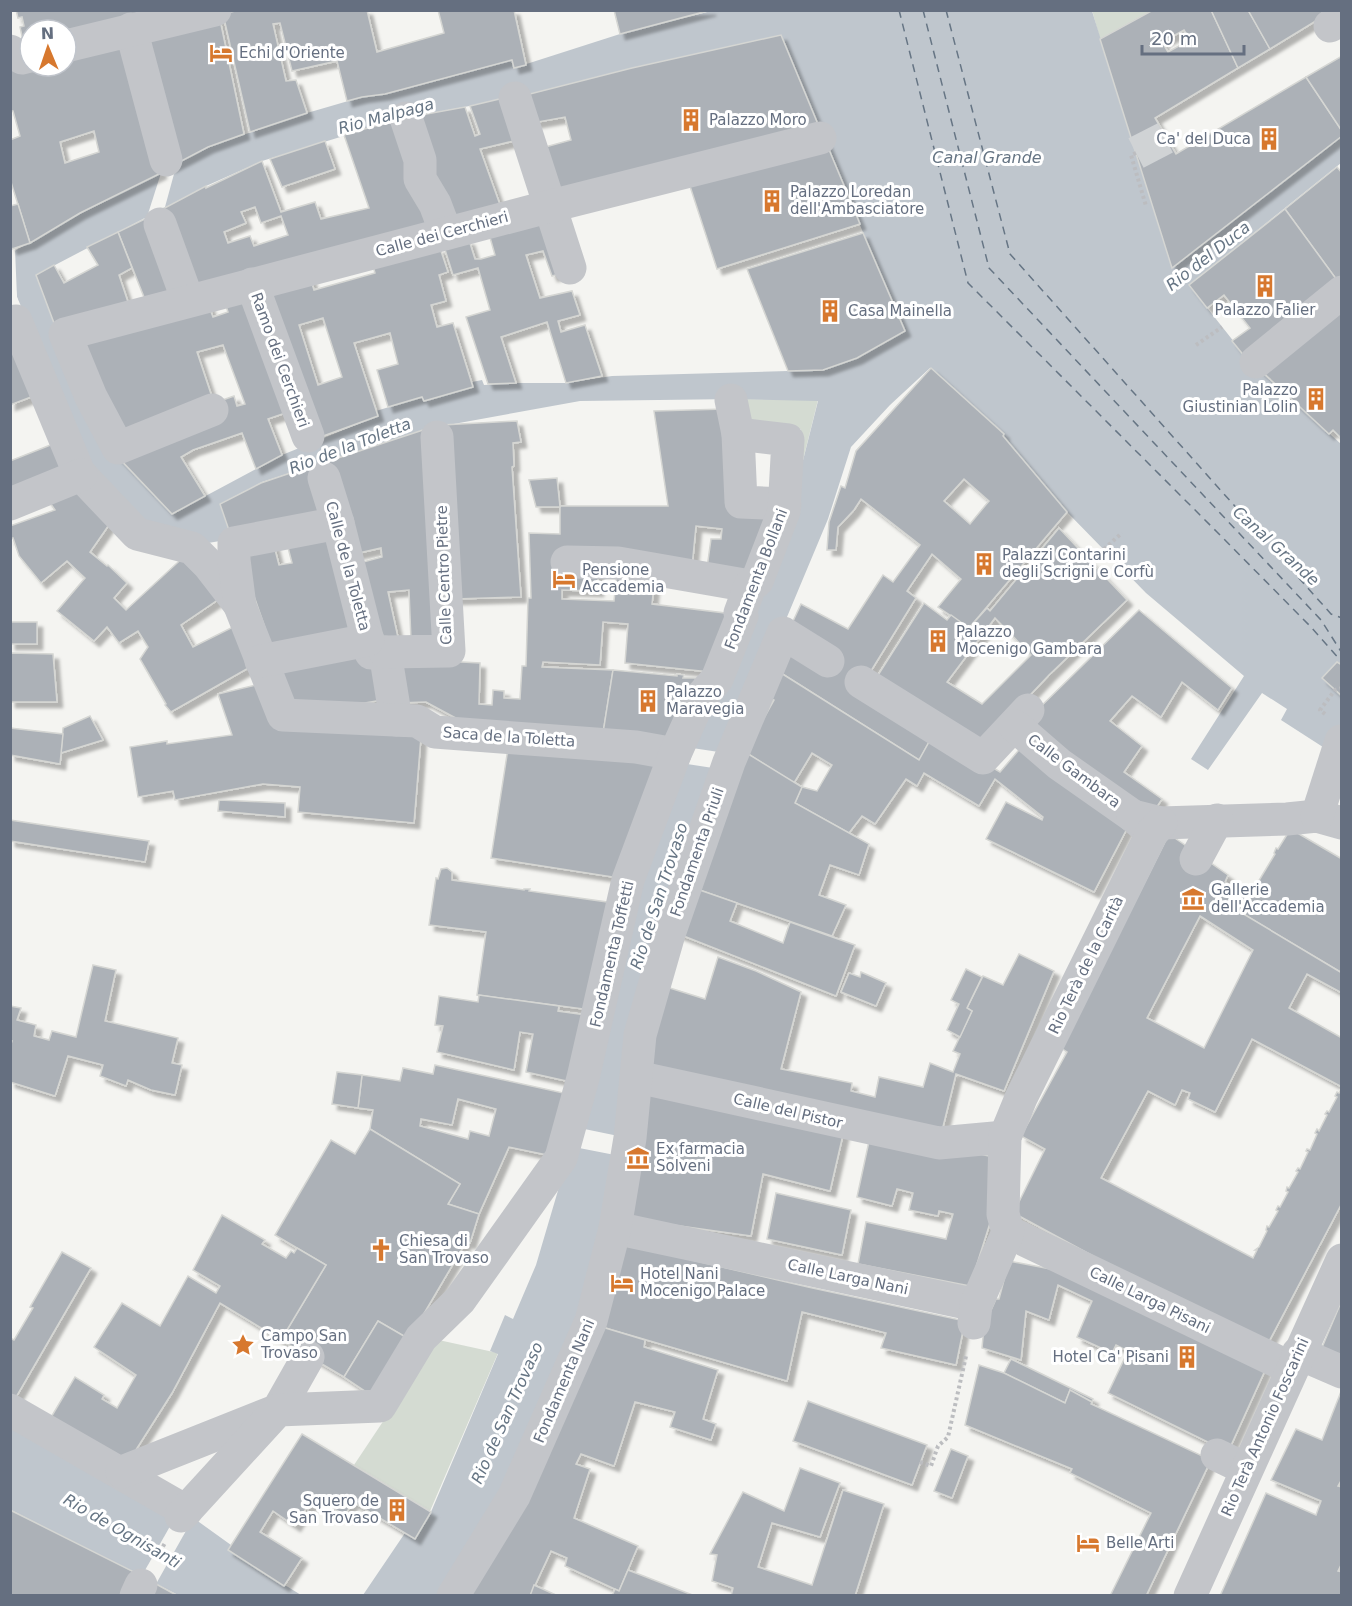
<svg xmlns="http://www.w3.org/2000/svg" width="1352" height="1606" font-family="'DejaVu Sans',sans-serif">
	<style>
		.green { fill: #d4dbd2 }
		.water { fill: #bfc6cd; fill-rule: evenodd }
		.pier { fill: #f4f4f1 }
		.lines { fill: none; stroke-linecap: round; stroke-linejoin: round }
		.ferry { stroke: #667584; stroke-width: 1.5; stroke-dasharray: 8 6; stroke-linecap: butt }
		.building { fill: #acb1b7; stroke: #d5d6d3; stroke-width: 1.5; fill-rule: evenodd; filter: url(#shadow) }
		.street-tunnel { stroke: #d0d3d5; stroke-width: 33; stroke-dasharray: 33 16; stroke-linecap: butt }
		.path { stroke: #bcbdc0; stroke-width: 4; stroke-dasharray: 3 3; stroke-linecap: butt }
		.street { stroke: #c3c5c9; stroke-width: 33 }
		.labels { text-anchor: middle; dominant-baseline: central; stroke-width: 6; stroke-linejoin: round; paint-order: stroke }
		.poi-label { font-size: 15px; fill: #656f80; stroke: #fff; text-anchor: start }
		.street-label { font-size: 15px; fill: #656f80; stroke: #fff }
		.water-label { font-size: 16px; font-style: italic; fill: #667584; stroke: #fff }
	</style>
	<defs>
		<filter id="shadow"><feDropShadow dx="5.5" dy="5.5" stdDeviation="1.5" flood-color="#0004"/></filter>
	</defs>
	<rect width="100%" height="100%" fill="#f4f4f1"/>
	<g class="green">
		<polygon points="1092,10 1153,11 1100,39"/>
		<polygon points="736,399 818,400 795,492 790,488 801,429 750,427"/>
		<polygon points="434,1339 498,1353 430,1511 354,1465 390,1411"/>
	</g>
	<g class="water">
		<path d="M711,11H1092L1172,268L1341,136V163L1189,285L1250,362L1341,444V741L1326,749L1281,720L1287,709L1262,693L1208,770L1191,759L1244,676L1146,593L1067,512L1003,436L1004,434L930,368L890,405L851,447L828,519L718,782L575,1323L508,1489L442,1595H363L405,1533L415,1538L431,1512L498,1354L490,1351L505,1315L513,1319L536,1265L567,1160L635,881L791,508L818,401L736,399L580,401L426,429L262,482L220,504L232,539L202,544L153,528L99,473L85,454L17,297L11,253L94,206L208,147L307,113L362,97L385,94L512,60L514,68L620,34ZM781,35L904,331L857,358L823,370L612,376L566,383H516L484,385L482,380L472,382L473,387L424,401L422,397L376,411L378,416L282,455L172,514L117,456L57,331L36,275L206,186L262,161L399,119L518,97L632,68Z"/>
		<polygon points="10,1419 191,1522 199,1522 231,1545 228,1550 301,1595 178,1595 11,1510"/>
	</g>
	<g class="pier">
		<polygon points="177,163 165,207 147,217 161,173"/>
		<polygon points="10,249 15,249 17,297 23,318 15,301 10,303"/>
		<polygon points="679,746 732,754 726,770 674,762"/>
		<polygon points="570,1126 628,1138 625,1157 569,1146"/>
		<polygon points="177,1514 191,1522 156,1584 140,1579"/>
	</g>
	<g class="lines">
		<g class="ferry">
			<polyline points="899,10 968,283 1217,532 1311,627 1342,662"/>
			<polyline points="923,10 989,268 1321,620 1342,653"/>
			<polyline points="946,10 1010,254 1331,614 1342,618"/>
		</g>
	</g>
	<g class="building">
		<polygon points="16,10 187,10 66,30 30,30 30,41 26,40 25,36 22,36 20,27 24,26 22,17 18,18"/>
		<polygon points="239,10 367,10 377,52 444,33 438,10 514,10 526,65 514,68 512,60 385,94 362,97 347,101 337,61 292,71 280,23 273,24 286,81 296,80 307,113 250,132 223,14"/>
		<polygon points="614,10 711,10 620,34"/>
		<path d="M1153,10H1211L1238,68L1155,118L1176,154L1306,77L1342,131V136L1172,268L1100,39ZM1184,30L1190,40L1168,52L1162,42Z"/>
		<polygon points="1211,10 1248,10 1270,49 1238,68"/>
		<polygon points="1248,10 1321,10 1324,16 1270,49"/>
		<polygon points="219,15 244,134 208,147 170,167 134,34"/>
		<path d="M128,35L161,173L80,213L30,243L10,179V140L20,136L13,111H10V68L30,66H66V52ZM94,131L99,152L65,163L60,142Z"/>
		<polygon points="781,35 822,134 556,201 538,149 571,140 565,117 527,124 518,97 632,68"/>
		<polygon points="1342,56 1342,131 1306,77"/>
		<path d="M508,97L522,139L480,149L503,213L190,297L159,211L206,186V188L262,161L281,212L315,202L321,219L369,208L344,135L399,119L465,107L475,136L480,134L470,106ZM255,207L261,223L281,216L288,235L254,246L250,236L228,243L224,232L246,223L241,212Z"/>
		<polygon points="825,140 860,224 717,269 687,177"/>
		<polygon points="325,141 335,169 282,187 270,159"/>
		<polygon points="1337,167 1342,173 1342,287 1285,209"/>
		<polygon points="18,204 30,243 12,249 10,244 10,206"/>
		<polygon points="1285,209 1342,287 1245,357 1232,341 1250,328 1224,295 1207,308 1189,285"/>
		<polygon points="546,211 566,272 552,276 543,251 526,255 540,298 572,291 580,315 558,321 561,332 585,325 602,376 566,383 547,322 501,337 516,383 488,384 466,317 490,310 478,268 453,275 442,240 469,240 475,259 481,259 495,255 487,227"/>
		<polygon points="153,215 185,298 148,307 118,232"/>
		<polygon points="118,232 132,268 119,275 131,311 57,331 36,275 54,265 64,283 98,265 87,247"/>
		<polygon points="863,233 905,331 857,358 823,370 788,371 747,269"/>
		<path d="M440,248L448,272L439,275L446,301L431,305L437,327L453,323L473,387L424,401L422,397L388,407L377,370L398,364L390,333L354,343L378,416L315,439L257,288L309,274L314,290L375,273L373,266ZM323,318L342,377L318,385L299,325Z"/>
		<path d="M251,290L294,410L268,419L282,455L256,469L242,433L193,450L181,457L205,496L172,514L117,456L72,336L207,301L213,317L228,312L223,297ZM223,345L245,404L237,406L234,396L214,403L197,352Z"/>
		<polygon points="1342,299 1342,435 1340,437 1333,430 1329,434 1257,367"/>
		<polygon points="10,324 39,394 10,405"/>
		<path d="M931,368L1004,434L1003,436L1067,512L969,628L938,607L961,579L932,554L907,591L916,598L861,687L934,733L919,760L773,668L786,642L788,632L801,604L848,629L883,575L893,582L920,545L861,499L854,510L838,527L836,550H827L829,522L841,486L845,488L856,451ZM964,479L989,501L970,524L944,501Z"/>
		<polygon points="725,409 737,507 781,509 755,576 707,568 711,539 721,539 722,529 696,526 692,567 598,569 598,591 562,590 562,599 614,601 617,571 655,575 652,604 733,614 710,672 625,663 628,624 603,622 600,665 543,662 542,667 613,670 603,733 478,730 426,702 396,703 389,658 480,663 479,704 492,705 493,690 504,691 504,698 520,699 522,666 526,666 528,598 531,598 529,533 560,534 560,507 561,506 668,506 654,411"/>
		<polygon points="517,421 521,442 513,443 514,466 512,467 521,597 454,599 442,425"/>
		<polygon points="426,429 439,640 411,641 409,590 388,592 399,642 373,647 352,565 382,557 381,548 350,555 323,463"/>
		<polygon points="58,442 72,471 10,497 10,461"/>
		<polygon points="314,465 331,519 232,539 220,504 261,483"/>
		<polygon points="557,478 560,507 536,507 529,480"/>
		<polygon points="75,483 111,522 90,552 107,566 108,565 127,583 114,598 126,610 189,552 222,597 181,625 193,647 235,626 252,666 171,712 165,705 166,704 140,659 148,647 138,631 119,643 107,627 94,641 57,611 85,578 67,561 41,583 19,556 13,538 10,539 10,526 55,510 45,496"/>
		<polygon points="334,527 361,632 273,651 236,544 272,538 279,565 292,563 285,536"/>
		<path d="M1059,528L1127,600L1049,675L979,749L873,683L924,603L947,620L951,615L969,628L987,608L990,611ZM995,618L1031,655L982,704L947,682Z"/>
		<polygon points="1139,610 1232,688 1218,710 1182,682 1161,717 1132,696 1110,721 1142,746 1124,772 1162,799 1149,819 1023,724"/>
		<rect x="10" y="622" width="27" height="22"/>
		<polygon points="365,645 388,699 330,709 292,707 276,661"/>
		<polygon points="10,653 53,654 57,702 10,702"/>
		<polygon points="1337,662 1342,665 1342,696 1322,678"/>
		<polygon points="773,668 919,760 934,733 1000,772 1024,744 1131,821 1094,892 986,839 1006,802 1042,820 1043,817 995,779 979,806 924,773 917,786 906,779 875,824 862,816 849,833 795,803 802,787 817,791 832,765 812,753 794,783 745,752 774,700 761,694"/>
		<polygon points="613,670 677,676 677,674 684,675 683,678 696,678 670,744 603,733"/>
		<polygon points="260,684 276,726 421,737 414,823 298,812 300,787 263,784 175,800 173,791 138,797 130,747 167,741 167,744 232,735 218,694"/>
		<polygon points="90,716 103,740 61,753 63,728"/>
		<polygon points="10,728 63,734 60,764 10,755"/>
		<polygon points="509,742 664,756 619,878 491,858"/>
		<polygon points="745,752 802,787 795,803 869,844 859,875 830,865 819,895 846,905 832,936 691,887"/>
		<polygon points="219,800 285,803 285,817 218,811"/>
		<polygon points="10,820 149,841 145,862 10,841"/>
		<polygon points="1294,831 1342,859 1342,973 1240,912 1275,854 1274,853 1276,848 1278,849 1288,833"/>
		<path d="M1169,834L1228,875L1225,882L1248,899L1240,912L1342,973V993L1307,974L1289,1008L1342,1038V1087L1252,1039L1215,1112L1188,1099L1190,1093L1182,1090L1175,1105L1148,1091L1101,1178L1253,1258L1257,1250H1255L1259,1247L1267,1231L1266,1230L1267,1226L1269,1227L1278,1211L1276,1210L1278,1206L1280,1207L1288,1192L1286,1191L1287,1187L1289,1188L1298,1172L1296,1171L1298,1168L1300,1169L1308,1152L1306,1151L1307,1149L1310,1150L1317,1134L1315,1133L1317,1129L1319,1131L1327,1115L1325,1114L1327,1111L1329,1112L1337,1097L1335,1096L1337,1092L1339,1093L1342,1088V1203L1265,1349L1021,1217L1013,1214L1045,1149L1021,1136L1067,1052L1061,1048ZM1200,916L1253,950L1204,1048L1147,1018Z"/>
		<polygon points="447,868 452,872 452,880 524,890 524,889 530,889 529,891 614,903 591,1010 477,995 486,932 429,925 436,878 438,879 441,869"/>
		<polygon points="691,887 737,903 730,921 783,943 790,922 855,945 836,996 676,933"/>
		<polygon points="1019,954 1054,971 1004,1091 956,1074 940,1139 643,1076 657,984 705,999 718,957 756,971 801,992 781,1069 852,1083 851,1091 875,1097 879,1077 923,1087 930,1063 953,1072 960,1054 953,1051 972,1011 967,1008 983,976 1003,985"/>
		<polygon points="93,965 116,970 105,1021 178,1038 172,1063 182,1065 175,1095 151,1090 128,1080 126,1086 100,1076 103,1065 68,1056 55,1096 10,1082 10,1047 12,1041 10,1041 10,1006 21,1008 17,1020 36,1025 34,1036 49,1040 52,1031 76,1037"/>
		<polygon points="966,969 982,977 967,1008 972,1011 960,1037 947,1030 959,1004 951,1000"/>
		<polygon points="861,972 886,983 876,1006 841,992 849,973 860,977"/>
		<polygon points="479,995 559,1006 558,1011 586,1015 571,1082 526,1072 533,1034 520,1032 514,1070 437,1052 443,1026 435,1025 439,996 478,1002"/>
		<path d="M435,1065L568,1094L552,1156L509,1147L479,1214L448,1204L460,1184L370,1129L373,1110L358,1108L362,1075L400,1081L403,1068L433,1074ZM458,1099L496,1109L489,1136L470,1131L468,1139L420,1126L421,1119L452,1125Z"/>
		<polygon points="337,1072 362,1075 358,1108 332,1104"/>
		<polygon points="640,1082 845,1126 830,1191 763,1174 751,1236 623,1218"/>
		<polygon points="370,1129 460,1184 448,1204 479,1214 470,1243 466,1242 409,1339 378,1321 344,1377 281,1340 326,1265 275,1235 331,1140 355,1154"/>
		<polygon points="871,1132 994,1157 990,1223 970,1286 858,1264 866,1222 946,1239 953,1214 939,1211 938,1216 909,1210 913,1193 897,1189 892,1206 857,1197"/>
		<polygon points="776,1193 851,1210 842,1255 767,1239"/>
		<polygon points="222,1215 265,1240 262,1244 286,1258 291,1251 294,1253 297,1248 326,1265 281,1340 220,1303 172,1393 127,1464 50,1419 75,1377 104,1395 102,1399 117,1408 136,1375 94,1347 122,1303 160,1326 188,1276 216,1293 220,1286 193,1270"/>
		<polygon points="619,1243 808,1287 965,1321 956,1365 881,1348 886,1333 802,1312 787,1381 602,1327"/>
		<polygon points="62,1252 91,1268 15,1399 10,1396 10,1338 14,1340 33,1308 30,1307"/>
		<polygon points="1009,1261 1061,1271 1267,1366 1228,1452 1108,1393 1128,1351 1116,1345 1112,1353 1077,1337 1092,1301 1058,1285 1049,1320 1026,1311 1021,1360 982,1348 984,1326 996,1299 999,1299"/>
		<polygon points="1342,1300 1342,1367 1318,1357"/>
		<polygon points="378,1321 409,1339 374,1397 344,1377"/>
		<polygon points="602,1327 645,1340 644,1347 718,1370 703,1419 716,1424 711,1440 670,1427 675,1412 635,1402 614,1466 581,1454 576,1464 590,1469 574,1518 638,1546 619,1591 565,1566 567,1558 551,1551 530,1596 463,1596"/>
		<polygon points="1011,1359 1093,1399 1092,1402 1070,1390 1065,1403 1004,1373"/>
		<polygon points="979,1365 1004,1373 1065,1403 1070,1390 1092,1402 1091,1404 1211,1460 1146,1596 1110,1596 1151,1513 1070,1473 1072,1469 965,1425"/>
		<polygon points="1342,1389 1342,1479 1338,1486 1342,1487 1342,1563 1338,1571 1342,1572 1342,1596 1220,1596 1266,1493 1316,1515 1321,1501 1271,1480 1296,1429 1322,1440"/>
		<polygon points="808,1401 927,1445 912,1485 793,1441"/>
		<polygon points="302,1434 431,1512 415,1539 353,1502 345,1515 313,1497 310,1502 312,1503 308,1509 307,1507 295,1526 273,1511 260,1532 302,1558 284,1586 228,1550"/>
		<polygon points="951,1449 968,1456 952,1498 934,1491"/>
		<polygon points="800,1468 840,1483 820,1537 772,1523 758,1567 812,1585 843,1490 884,1504 855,1596 731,1596 733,1588 712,1581 717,1555 710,1554 743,1492 784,1511"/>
		<polygon points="10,1510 142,1576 132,1596 10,1596"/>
		<polygon points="628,1570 695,1596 612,1596 615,1589 619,1591"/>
		<polygon points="156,1584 178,1596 141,1596"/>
		<polygon points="534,1585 558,1596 530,1596"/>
	</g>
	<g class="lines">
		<polyline class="street-tunnel" points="1136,153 1167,137"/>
		<g class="path">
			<polyline points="1136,153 1131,155 1146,206"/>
			<polyline points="1196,345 1222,327"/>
			<polyline points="1104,549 1122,533"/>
			<polyline points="1325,714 1320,710 1335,690 1342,688"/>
			<polyline points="920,1462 931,1466 938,1446 948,1437 966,1356"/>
			<polyline points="157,1557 165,1543"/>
		</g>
		<g class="street">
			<polyline points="1330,26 1342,19"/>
			<polyline points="131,29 166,160"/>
			<polyline points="66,46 215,10"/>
			<polyline points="10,51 22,58 30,56"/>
			<polyline points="515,98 570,268"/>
			<polyline points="406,118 420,160 420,179 435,204 446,233"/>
			<polyline points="160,224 188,301"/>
			<polyline points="252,284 308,436"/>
			<polyline points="16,321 79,473 137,534 192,548 208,564 239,604"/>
			<polyline points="1256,362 1342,292"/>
			<polyline points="212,410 118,448 91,397 65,334 551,206 820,138"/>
			<polyline points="738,434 741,502 785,504"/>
			<polyline points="324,478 338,523 371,653 385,652 396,720"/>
			<polyline points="10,504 81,475"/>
			<polyline points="338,523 234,543 234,560 240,606 283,715 417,721 435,732 636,747 675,754"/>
			<polyline points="567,562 618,563 750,586"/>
			<polyline points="385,652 449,651 437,437"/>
			<polyline points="261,661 368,640"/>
			<polyline points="861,682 983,758 1028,710"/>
			<polyline points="1015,726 1059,764 1133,816 1150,831"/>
			<polyline points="1133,816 1161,823 1287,819 1317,816 1342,823"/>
			<polyline points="1317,816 1341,741"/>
			<polyline points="1196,859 1217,820"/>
			<polyline points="637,1077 939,1143 1005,1137"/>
			<polyline points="615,1228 976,1305"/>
			<polyline points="1008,1232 1291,1368"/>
			<polyline points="974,1323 976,1305 1008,1232 1003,1214 1005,1137 1021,1098 1152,833 1161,823"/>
			<polyline points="1298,1353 1342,1372"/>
			<polyline points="10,1410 186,1511"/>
			<polyline points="1217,1455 1246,1469"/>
			<polyline points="122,1472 278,1410 308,1357"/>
			<polyline points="181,1516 278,1410 380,1406 421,1338 460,1300 561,1158 583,1078 628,880 675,754 700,698 717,679 742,616 740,613 750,586 757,581 784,511 788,440 738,434 731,400"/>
			<polyline points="136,1596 141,1585"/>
			<polyline points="453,1596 514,1496 591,1321 615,1228 630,1138 640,1035 669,934 729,762 783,633 828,661"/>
			<polyline points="1190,1596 1342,1260"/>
		</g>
	</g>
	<defs>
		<g id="hotel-bare" transform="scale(1.8)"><path d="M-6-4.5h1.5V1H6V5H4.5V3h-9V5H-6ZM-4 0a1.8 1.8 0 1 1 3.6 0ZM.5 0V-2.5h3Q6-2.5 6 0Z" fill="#d7782e" stroke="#fff" stroke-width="2.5" paint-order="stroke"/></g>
		<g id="building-bare" transform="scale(1.8)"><path d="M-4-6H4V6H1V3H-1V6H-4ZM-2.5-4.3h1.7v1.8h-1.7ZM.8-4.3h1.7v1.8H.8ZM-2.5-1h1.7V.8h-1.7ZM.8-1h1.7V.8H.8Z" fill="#d7782e" stroke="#fff" stroke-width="2.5" paint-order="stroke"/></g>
		<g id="museum-bare" transform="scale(1.8)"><path d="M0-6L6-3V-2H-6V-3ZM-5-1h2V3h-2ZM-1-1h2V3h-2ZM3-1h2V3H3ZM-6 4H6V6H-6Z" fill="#d7782e" stroke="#fff" stroke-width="2.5" paint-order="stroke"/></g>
		<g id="church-bare" transform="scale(1.8)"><path d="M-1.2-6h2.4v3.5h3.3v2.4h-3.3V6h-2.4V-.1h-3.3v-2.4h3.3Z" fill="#d7782e" stroke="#fff" stroke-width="2.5" paint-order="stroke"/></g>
		<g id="sight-bare" transform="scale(1.8)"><path d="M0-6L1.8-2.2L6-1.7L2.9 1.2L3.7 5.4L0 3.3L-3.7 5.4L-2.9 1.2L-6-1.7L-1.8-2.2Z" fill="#d7782e" stroke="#fff" stroke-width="2.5" paint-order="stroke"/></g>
	</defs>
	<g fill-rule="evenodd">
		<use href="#hotel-bare" x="221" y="53"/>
		<use href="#building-bare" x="691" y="120"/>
		<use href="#building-bare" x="1269" y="139"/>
		<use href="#building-bare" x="772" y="201"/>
		<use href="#building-bare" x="1265" y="286"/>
		<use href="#building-bare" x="830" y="311"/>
		<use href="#building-bare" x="1316" y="399"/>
		<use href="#building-bare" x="984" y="564"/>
		<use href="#hotel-bare" x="564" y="579"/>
		<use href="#building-bare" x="938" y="641"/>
		<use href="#building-bare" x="648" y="701"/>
		<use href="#museum-bare" x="1193" y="899"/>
		<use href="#museum-bare" x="638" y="1158"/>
		<use href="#church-bare" x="381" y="1250"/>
		<use href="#hotel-bare" x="622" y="1283"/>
		<use href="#sight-bare" x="243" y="1345"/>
		<use href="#building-bare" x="1187" y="1357"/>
		<use href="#building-bare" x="397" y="1510"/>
		<use href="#hotel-bare" x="1088" y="1543"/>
	</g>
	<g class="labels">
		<g class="poi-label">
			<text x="239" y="53">Echi d'Oriente</text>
			<text x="709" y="120">Palazzo Moro</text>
			<text x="1251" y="139" text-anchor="end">Ca' del Duca</text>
			<text x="790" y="192">Palazzo Loredan<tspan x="790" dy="17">dell'Ambasciatore</tspan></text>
			<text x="1265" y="310" text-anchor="middle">Palazzo Falier</text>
			<text x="848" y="311">Casa Mainella</text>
			<text x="1298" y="390" text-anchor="end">Palazzo<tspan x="1298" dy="17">Giustinian Lolin</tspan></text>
			<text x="1002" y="555">Palazzi Contarini<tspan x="1002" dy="17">degli Scrigni e Corfù</tspan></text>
			<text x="582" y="570">Pensione<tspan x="582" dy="17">Accademia</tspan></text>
			<text x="956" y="632">Palazzo<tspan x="956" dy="17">Mocenigo Gambara</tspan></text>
			<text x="666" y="692">Palazzo<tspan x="666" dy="17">Maravegia</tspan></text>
			<text x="1211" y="890">Gallerie<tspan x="1211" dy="17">dell'Accademia</tspan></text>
			<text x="656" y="1149">Ex farmacia<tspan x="656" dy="17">Solveni</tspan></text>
			<text x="399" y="1241">Chiesa di<tspan x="399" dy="17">San Trovaso</tspan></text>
			<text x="640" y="1274">Hotel Nani<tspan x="640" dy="17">Mocenigo Palace</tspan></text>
			<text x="261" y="1336">Campo San<tspan x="261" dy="17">Trovaso</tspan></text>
			<text x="1169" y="1357" text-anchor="end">Hotel Ca' Pisani</text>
			<text x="379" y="1501" text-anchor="end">Squero de<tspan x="379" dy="17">San Trovaso</tspan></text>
			<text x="1106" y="1543">Belle Arti</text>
		</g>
		<g class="street-label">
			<text transform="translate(442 234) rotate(-15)">Calle dei Cerchieri</text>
			<text transform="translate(280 360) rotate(70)">Ramo dei Cerchieri</text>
			<text transform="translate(348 566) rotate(75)">Calle de la Toletta</text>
			<text transform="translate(444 575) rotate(-92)">Calle Centro Pietre</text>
			<text transform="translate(756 579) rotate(-69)">Fondamenta Bollani</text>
			<text transform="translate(509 737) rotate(4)">Saca de la Toletta</text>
			<text transform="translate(1074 771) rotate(37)">Calle Gambara</text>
			<text transform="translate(697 852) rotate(-71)">Fondamenta Priuli</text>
			<text transform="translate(612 954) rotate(-77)">Fondamenta Toffetti</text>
			<text transform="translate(1086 965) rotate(-64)">Rio Terà de la Carità</text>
			<text transform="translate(788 1111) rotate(13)">Calle del Pistor</text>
			<text transform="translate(848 1277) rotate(12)">Calle Larga Nani</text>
			<text transform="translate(1150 1300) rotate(26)">Calle Larga Pisani</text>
			<text transform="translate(564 1381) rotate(-67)">Fondamenta Nani</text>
			<text transform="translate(1265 1427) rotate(-66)">Rio Terà Antonio Foscarini</text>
		</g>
		<g class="water-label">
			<text transform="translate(386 116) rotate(-15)">Rio Malpaga</text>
			<text x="987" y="157">Canal Grande</text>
			<text transform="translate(1208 256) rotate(-38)">Rio del Duca</text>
			<text transform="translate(350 446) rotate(-21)">Rio de la Toletta</text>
			<text transform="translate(1276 546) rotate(42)">Canal Grande</text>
			<text transform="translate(659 896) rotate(-72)">Rio de San Trovaso</text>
			<text transform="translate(507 1413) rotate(-66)">Rio de San Trovaso</text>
			<text transform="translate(122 1531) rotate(30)">Rio de Ognisanti</text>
		</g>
	</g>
	<rect width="1352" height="1606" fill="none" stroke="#656f80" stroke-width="24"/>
	<g transform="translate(48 48) rotate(358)"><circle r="28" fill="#ffffff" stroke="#c1c5cc" stroke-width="1.5"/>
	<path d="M0-4.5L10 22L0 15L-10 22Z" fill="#d7782e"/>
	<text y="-9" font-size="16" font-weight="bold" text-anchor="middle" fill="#656f80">N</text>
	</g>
	<path d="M1142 45v9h102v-9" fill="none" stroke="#656f80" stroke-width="3"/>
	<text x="1151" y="45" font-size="18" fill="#656f80" stroke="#ffffff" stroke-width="4.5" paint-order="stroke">20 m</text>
</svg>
